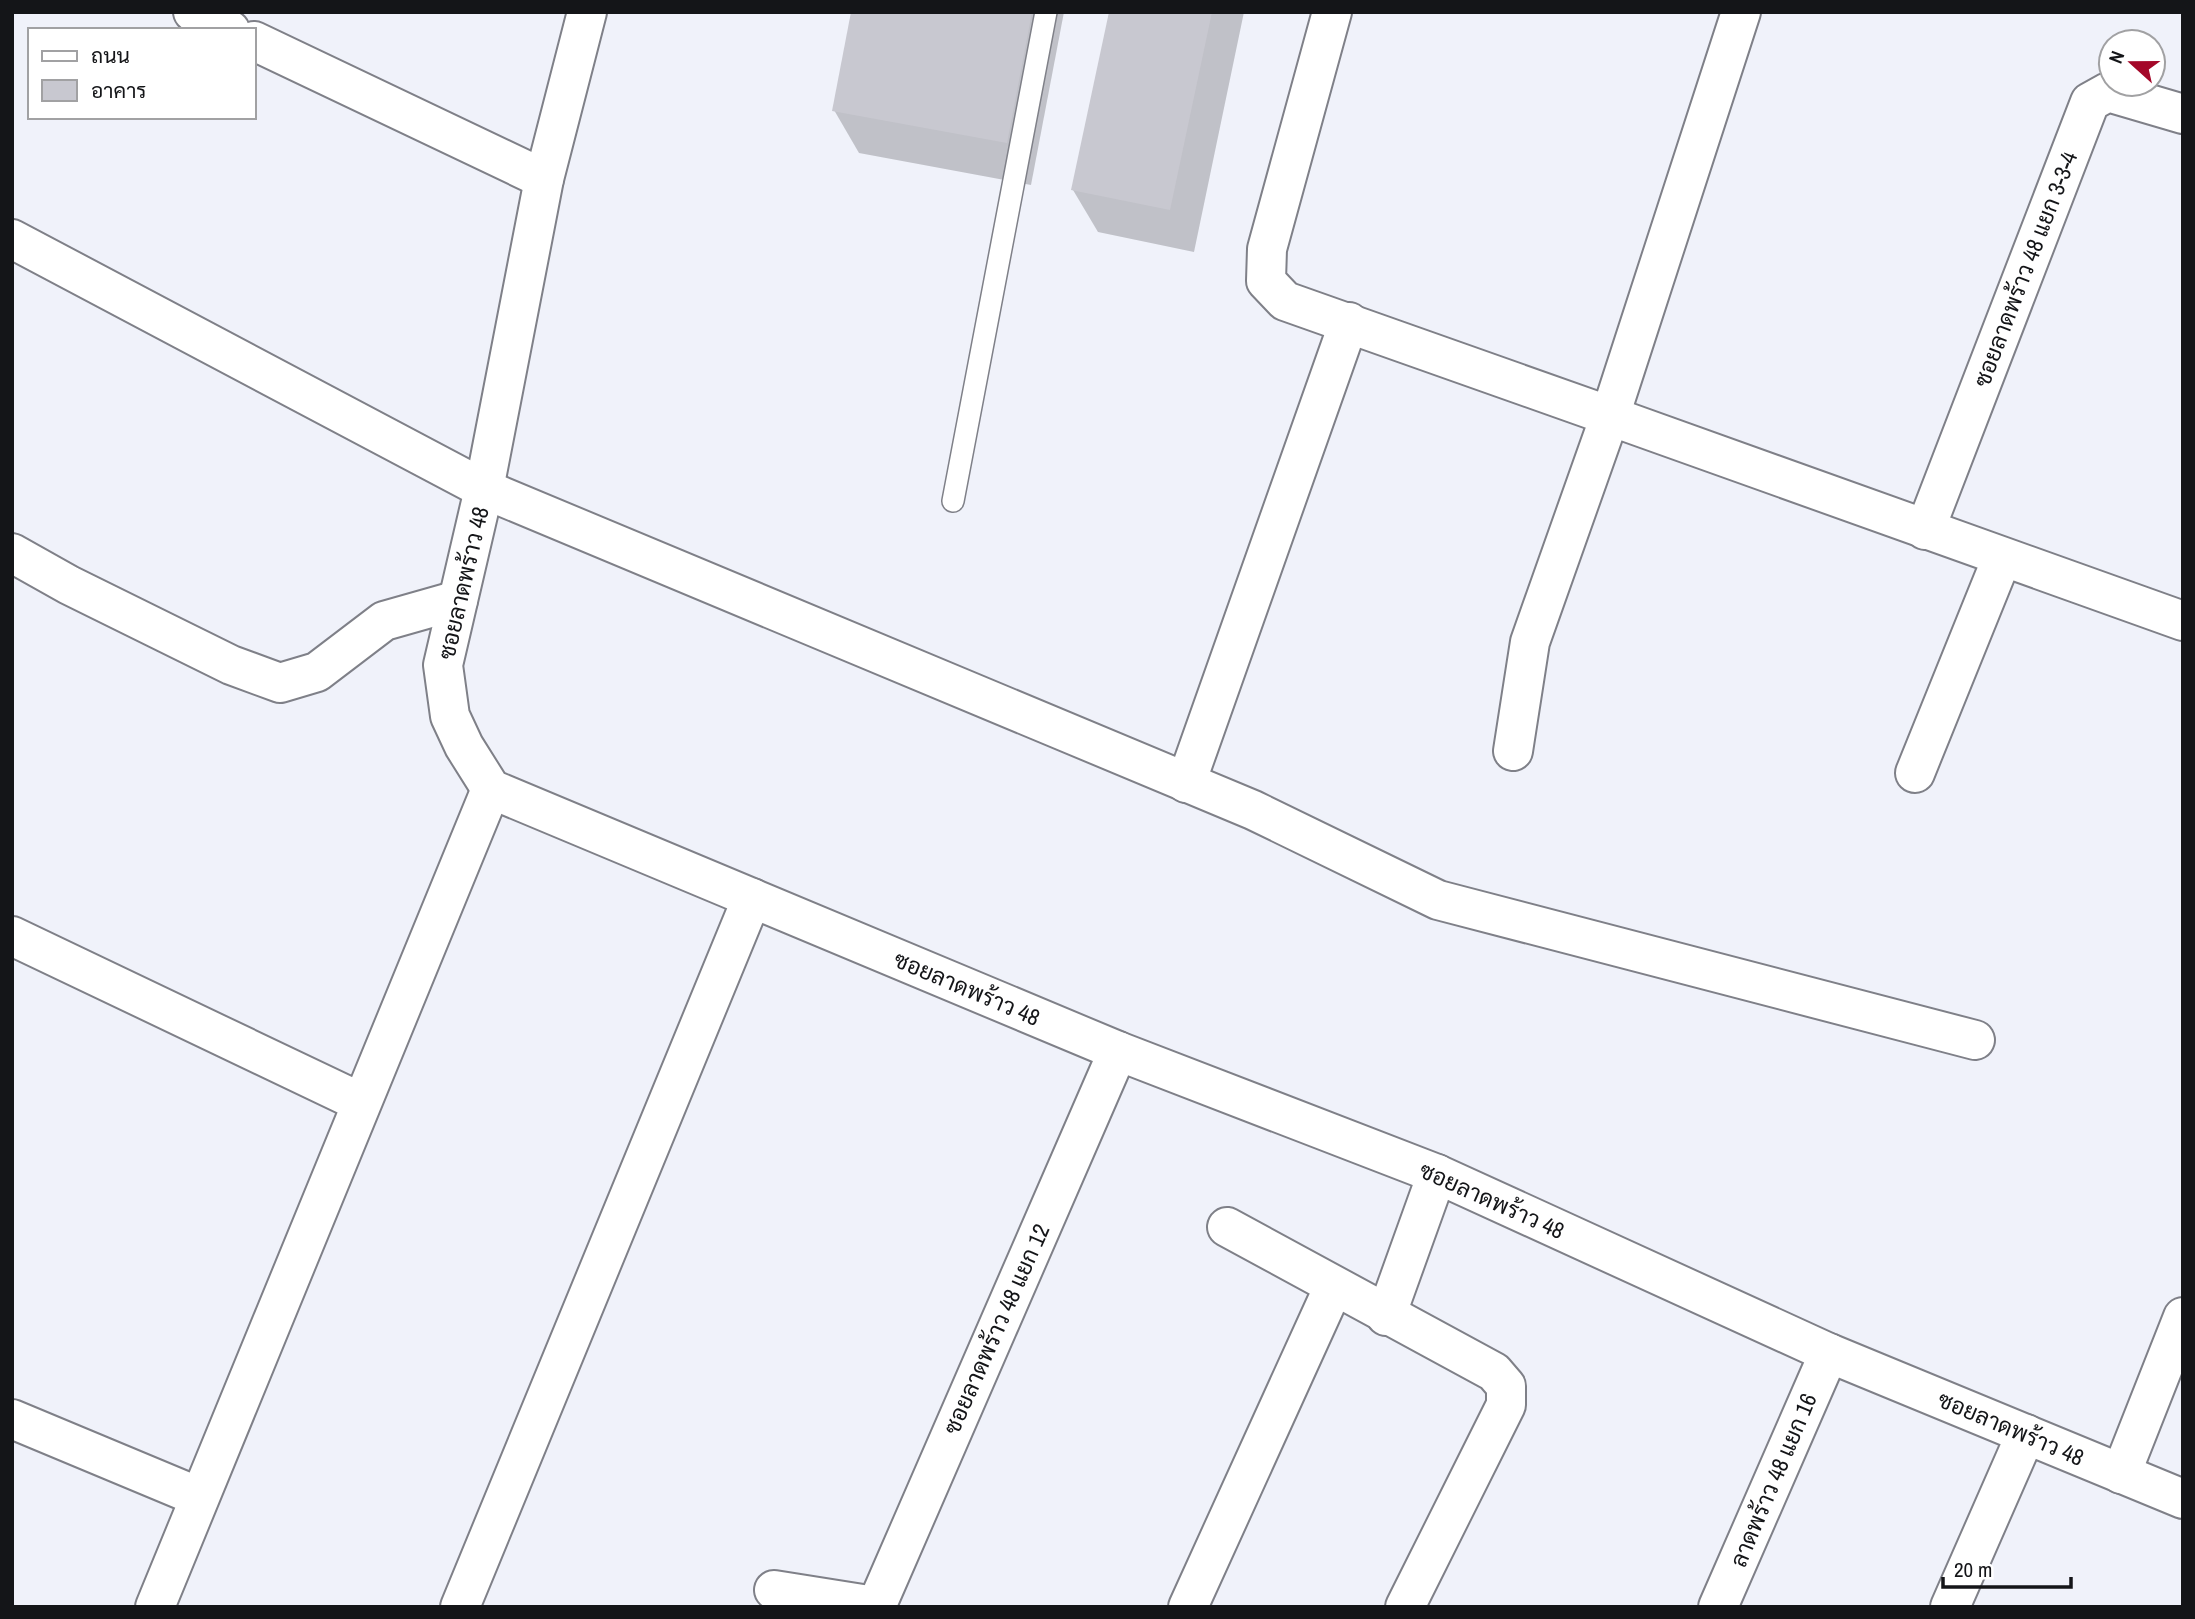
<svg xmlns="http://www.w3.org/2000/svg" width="2195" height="1619" font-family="'Archivo Narrow',Sarabun,sans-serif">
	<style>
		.shadow { fill: #0003 }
		.building { fill: #c8c8d0 }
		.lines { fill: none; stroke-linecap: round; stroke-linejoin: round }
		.service-casing { stroke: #7f8088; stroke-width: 24 }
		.minor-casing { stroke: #7f8088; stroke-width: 42 }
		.service { stroke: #fff; stroke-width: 21 }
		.minor { stroke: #fff; stroke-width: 38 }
		.labels { text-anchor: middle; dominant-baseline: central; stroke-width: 7; stroke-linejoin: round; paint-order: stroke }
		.street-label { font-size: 23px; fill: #141518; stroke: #fff }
	</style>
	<rect width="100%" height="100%" fill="#f0f2fa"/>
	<g class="shadow">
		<polygon points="853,12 1064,12 1031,185 859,153 834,110"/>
		<polygon points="1111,12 1244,12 1194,252 1098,232 1073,190"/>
	</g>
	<g class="building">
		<polygon points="851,12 1032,12 1007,143 832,111"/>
		<polygon points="1109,12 1212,12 1170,210 1071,190"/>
	</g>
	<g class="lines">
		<g class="service-casing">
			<polyline id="service" points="953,501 1046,12"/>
		</g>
		<g class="minor-casing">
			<g id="minor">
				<polyline points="193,12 230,30"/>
				<polyline points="587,12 544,179 484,489 443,665 450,716 464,746 491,789 1118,1051 1437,1174 1829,1353 2183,1499"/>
				<polyline points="1332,12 1267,249 1266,281 1285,301 1610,416 1530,642 1513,751"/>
				<polyline points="1741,12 1610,416 2183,621"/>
				<polyline points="254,41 544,179"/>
				<polyline points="12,239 484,489 1253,810 1438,900 1975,1040"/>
				<polyline points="1925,530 2090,102 2108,92 2183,114"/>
				<polyline points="12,553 69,585 231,665 280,683 317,672 384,621 458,600"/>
				<polyline points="1915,773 2002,558"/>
				<polyline points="1186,783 1349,322"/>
				<polyline points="12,936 360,1102"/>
				<polyline points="1227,1227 1494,1372 1506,1386 1506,1405 1405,1607"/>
				<polyline points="1386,1316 1437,1174"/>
				<polyline points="12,1419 199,1497"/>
				<polyline points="2121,1474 2183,1317"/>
				<polyline points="774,1590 875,1606"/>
				<polyline points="155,1607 491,789"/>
				<polyline points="460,1607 752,898"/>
				<polyline points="876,1607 1118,1051"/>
				<polyline points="1188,1607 1334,1286"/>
				<polyline points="1718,1607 1829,1353"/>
				<polyline points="1950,1607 2026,1434"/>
			</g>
		</g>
		<use href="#service" class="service"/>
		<use href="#minor" class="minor"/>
	</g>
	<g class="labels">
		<g class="street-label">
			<text transform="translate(2025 269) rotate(-69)">ซอยลาดพร้าว 48 แยก 3-3-4</text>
			<text transform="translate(463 583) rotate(-77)">ซอยลาดพร้าว 48</text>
			<text transform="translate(967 988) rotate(23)">ซอยลาดพร้าว 48</text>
			<text transform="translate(1492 1200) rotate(24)">ซอยลาดพร้าว 48</text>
			<text transform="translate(996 1329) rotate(-66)">ซอยลาดพร้าว 48 แยก 12</text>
			<text transform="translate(2011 1428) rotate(23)">ซอยลาดพร้าว 48</text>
			<text transform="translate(1773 1480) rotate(-67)">ลาดพร้าว 48 แยก 16</text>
		</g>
	</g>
	<rect width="2195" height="1619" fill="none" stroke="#141518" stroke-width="28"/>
	<rect x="28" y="28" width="228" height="91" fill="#ffffff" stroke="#a1a1a3" stroke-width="2"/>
	<rect x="42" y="51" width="35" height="10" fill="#ffffff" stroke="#a1a1a3" stroke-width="2"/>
	<text x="91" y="63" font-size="21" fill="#141518">ถนน</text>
	<rect x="42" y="80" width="35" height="21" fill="#c8c8d0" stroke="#a1a1a3" stroke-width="2"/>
	<text x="91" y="98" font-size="21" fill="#141518">อาคาร</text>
	<g transform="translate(2132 63) rotate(291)"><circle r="33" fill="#ffffff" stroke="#a1a1a3" stroke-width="2"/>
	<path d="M0-5L12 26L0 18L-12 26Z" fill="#a40829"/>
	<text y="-10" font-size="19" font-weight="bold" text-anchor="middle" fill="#141518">N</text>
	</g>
	<path d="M1943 1577v10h128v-10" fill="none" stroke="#141518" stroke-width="3.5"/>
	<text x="1954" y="1577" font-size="21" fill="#141518" stroke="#ffffff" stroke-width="5" paint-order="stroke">20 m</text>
</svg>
